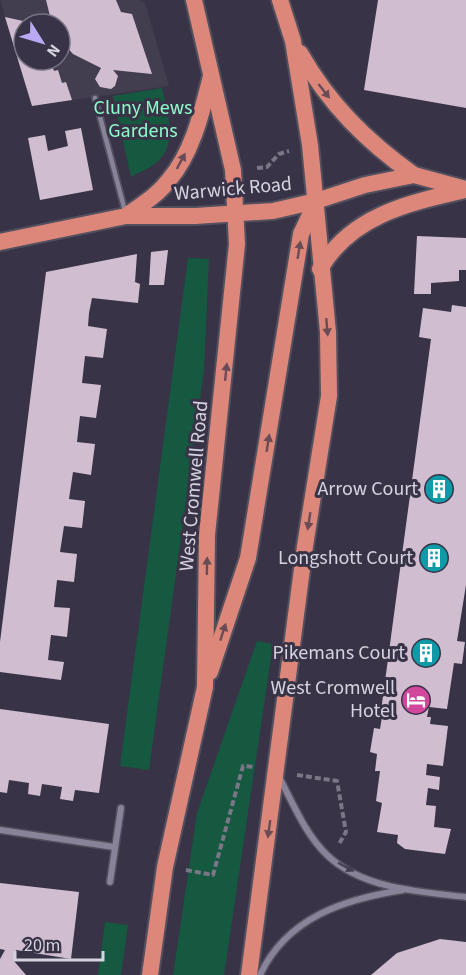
<svg xmlns="http://www.w3.org/2000/svg" width="466" height="975" font-family="'Source Sans 3',sans-serif">
	<style>
		.commercial { fill: #433e4f; fill-rule: evenodd }
		.green { fill: #155940 }
		.building { fill: #d0bed0 }
		.lines { fill: none; stroke-linecap: round; stroke-linejoin: round }
		.service-casing { stroke: #524f5e; stroke-width: 8 }
		.minor-casing { stroke: #524f5e; stroke-width: 9 }
		.trunk-casing { stroke: #524f5e; stroke-width: 20 }
		.path { stroke: #7a7686; stroke-width: 4; stroke-dasharray: 6 3; stroke-linecap: butt }
		.service { stroke: #888399; stroke-width: 4.5 }
		.minor { stroke: #888399; stroke-width: 6 }
		.trunk { stroke: #dd867a; stroke-width: 16 }
		.oneway { fill: #6a4c56 }
		.oneway2 { fill: #443f52 }
		.labels { text-anchor: middle; dominant-baseline: central; stroke-width: 6; stroke-linejoin: round; paint-order: stroke }
		.park-label { font-size: 20px; fill: #8efccb; stroke: #383346 }
		.street-label { font-size: 20px; fill: #d6d4e0; stroke: #383346 }
		.poi-label { font-size: 20px; fill: #d6d4e0; stroke: #383346; text-anchor: end }
	</style>
	<rect width="100%" height="100%" fill="#383346"/>
	<path class="commercial" d="M0,0H138L145,3L169,86L32,106ZM24,24H60V60H24Z"/>
	<g class="green">
		<path d="M162,88C167,112 179,144 156,163C149,169 139,172 131,177L113,96Z"/>
		<polygon points="188,258 209,259 204,370 149,770 120,766"/>
		<polygon points="257,641 273,644 224,975 173,975 197,813"/>
		<polygon points="105,922 128,925 121,975 98,975"/>
	</g>
	<g class="building">
		<polygon points="46,0 116,0 121,12 132,14 152,74 113,70 118,76 115,86 111,89 100,87 95,79 101,68 73,54 63,43 60,24 52,24"/>
		<polygon points="378,0 466,0 466,108 364,90"/>
		<polygon points="5,17 32,23 24,24 24,60 50,60 54,71 58,70 62,83 66,82 72,100 32,106"/>
		<polygon points="81,128 93,190 40,200 28,138 45,135 48,151 68,146 65,131"/>
		<polygon points="417,236 466,238 466,270 459,270 459,281 431,283 431,294 414,294"/>
		<polygon points="168,250 164,285 149,285 151,252"/>
		<polygon points="137,254 135,282 140,284 138,303 92,298 89,313 88,326 107,329 103,358 85,356 82,383 101,385 96,418 80,416 77,442 95,444 91,475 73,472 69,499 85,501 82,528 64,526 60,552 77,554 74,582 57,580 54,607 70,608 67,637 51,635 48,660 64,662 61,680 0,672 0,642 46,272"/>
		<polygon points="452,305 466,307 466,585 457,641 465,642 462,664 454,663 447,709 429,707 427,717 431,717 430,724 448,726 443,766 427,764 426,775 440,777 439,790 428,788 426,805 436,806 434,827 451,829 445,854 405,849 397,843 398,835 377,832 382,803 376,801 380,771 375,771 377,754 370,752 374,728 380,729 383,711 381,711 431,339 419,337 423,308 451,312"/>
		<polygon points="0,709 109,724 99,793 75,790 73,801 60,799 62,787 42,784 40,796 28,794 29,783 9,780 7,793 0,792"/>
		<polygon points="0,883 79,892 71,959 16,950 14,961 26,975 0,975 0,959 5,950 0,949"/>
		<polygon points="440,939 466,942 466,975 371,975 397,953"/>
	</g>
	<g class="lines">
		<g class="service-casing">
			<polyline id="service" points="95,98 125,211"/>
		</g>
		<g class="minor-casing">
			<g id="minor">
				<path d="M279,777C293,803 305,834 327,855C362,889 421,892 466,897"/>
				<polyline points="0,830 114,847"/>
				<polyline points="110,882 121,808"/>
				<path d="M260,975C287,917 345,899 403,890"/>
			</g>
		</g>
		<g class="trunk-casing">
			<g id="trunk">
				<path d="M300,53C329,104 366,141 414,175"/>
				<path d="M126,216C141,205 158,195 169,180C193,152 202,111 211,76"/>
				<polyline points="0,242 126,216 195,216 273,211 316,201 365,185 414,175 466,189"/>
				<path d="M320,269C351,215 409,203 465,190"/>
				<polyline points="210,672 248,558 301,234 316,202"/>
				<polyline points="150,975 165,867 205,687 207,535 237,244 233,170 194,0"/>
				<polyline points="249,975 305,546 329,396 328,332 310,145 293,41 280,0"/>
			</g>
		</g>
		<g class="path">
			<polyline points="257,168 267,167 279,154 289,151"/>
			<polyline points="297,775 337,781 346,832 339,844"/>
			<polyline points="186,870 213,875 243,766 254,767"/>
		</g>
		<use href="#service" class="service"/>
		<use href="#minor" class="minor"/>
		<use href="#trunk" class="trunk"/>
	</g>
	<defs><path id="oneway-solid" d="M-6-.8H1V-3.2L6.5 0L1 3.2V.8H-6Z" transform="scale(1.5)"/></defs>
	<g class="oneway">
		<use href="#oneway-solid" transform="translate(324 91) rotate(52)"/>
		<use href="#oneway-solid" transform="translate(181 161) rotate(-62)"/>
		<use href="#oneway-solid" transform="translate(299 250) rotate(-81)"/>
		<use href="#oneway-solid" transform="translate(327 327) rotate(85)"/>
		<use href="#oneway-solid" transform="translate(226 372) rotate(-84)"/>
		<use href="#oneway-solid" transform="translate(268 443) rotate(-81)"/>
		<use href="#oneway-solid" transform="translate(309 521) rotate(99)"/>
		<use href="#oneway-solid" transform="translate(207 566) rotate(-89)"/>
		<use href="#oneway-solid" transform="translate(223 632) rotate(-72)"/>
		<use href="#oneway-solid" transform="translate(269 829) rotate(98)"/>
	</g>
	<use class="oneway2" href="#oneway-solid" transform="translate(346 867) rotate(28)"/>
	<defs>
		<g id="building-disc" transform="scale(1.5)"><circle r="9.5" fill="#0f9aa8" stroke="#383346"/><path d="M-4-6H4V6H1V3H-1V6H-4ZM-2.5-4.3h1.7v1.8h-1.7ZM.8-4.3h1.7v1.8H.8ZM-2.5-1h1.7V.8h-1.7ZM.8-1h1.7V.8H.8Z" fill="#fff"/></g>
		<g id="hotel-disc" transform="scale(1.5)"><circle r="9.5" fill="#d1479c" stroke="#383346"/><path d="M-6-4.5h1.5V1H6V5H4.5V3h-9V5H-6ZM-4 0a1.8 1.8 0 1 1 3.6 0ZM.5 0V-2.5h3Q6-2.5 6 0Z" fill="#fff"/></g>
	</defs>
	<g fill-rule="evenodd">
		<use href="#building-disc" x="439" y="489"/>
		<use href="#building-disc" x="434" y="558"/>
		<use href="#building-disc" x="426" y="653"/>
		<use href="#hotel-disc" x="416" y="700"/>
	</g>
	<g class="labels">
		<g class="park-label">
			<text x="143" y="108">Cluny Mews<tspan x="143" dy="23">Gardens</tspan></text>
		</g>
		<g class="street-label">
			<text transform="translate(233 189) rotate(-5)">Warwick Road</text>
			<text transform="translate(194 486) rotate(-85)">West Cromwell Road</text>
		</g>
		<g class="poi-label">
			<text x="418" y="489">Arrow Court</text>
			<text x="413" y="558">Longshott Court</text>
			<text x="405" y="653">Pikemans Court</text>
			<text x="395" y="688">West Cromwell<tspan x="395" dy="23">Hotel</tspan></text>
		</g>
	</g>
	<g transform="translate(42 42) rotate(127)"><circle r="28" fill="#383346" stroke="#777384" stroke-width="1.5"/>
	<path d="M0-4.5L10 22L0 15L-10 22Z" fill="#baaaf6"/>
	<text y="-9" font-size="16" font-weight="bold" text-anchor="middle" fill="#d6d4e0">N</text>
	</g>
	<path d="M15 951v9h88v-9" fill="none" stroke="#d6d4e0" stroke-width="3"/>
	<text x="24" y="951" font-size="18" fill="#d6d4e0" stroke="#383346" stroke-width="4.5" paint-order="stroke">20 m</text>
</svg>
